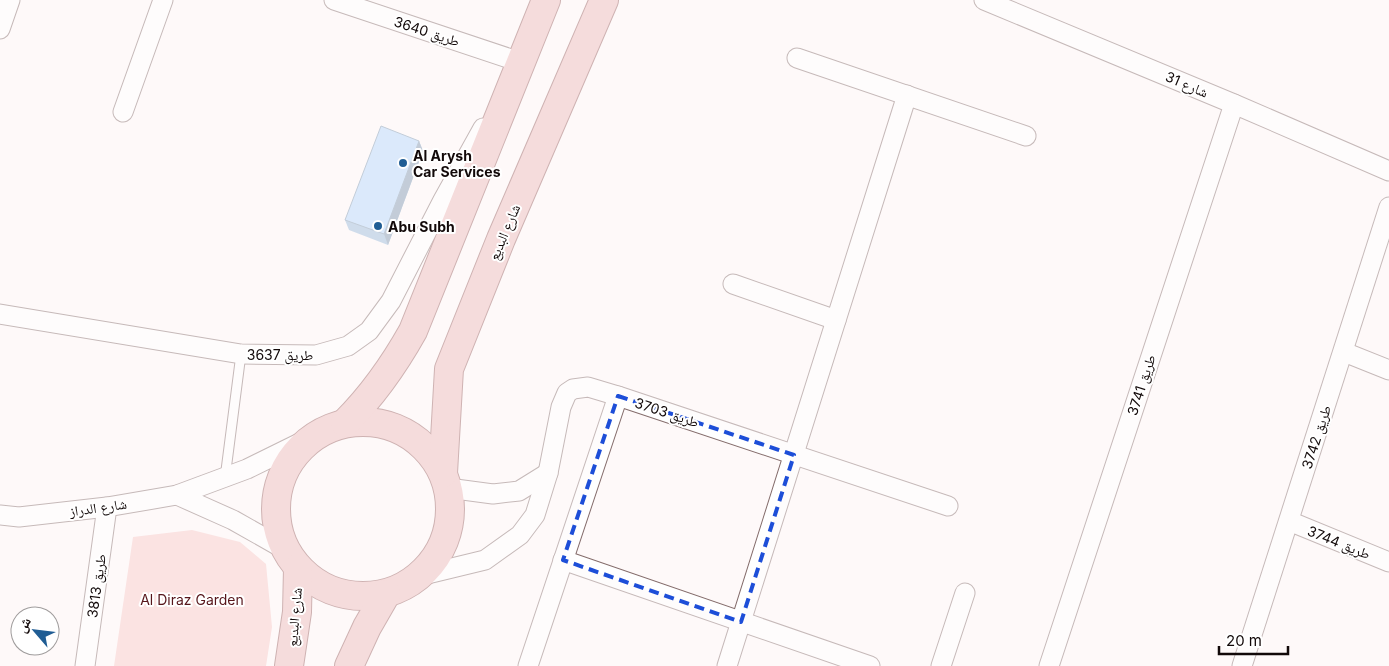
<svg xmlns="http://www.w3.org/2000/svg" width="1389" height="666" font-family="Inter,'Noto Naskh Arabic',sans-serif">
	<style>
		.green { fill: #f8c7c5 }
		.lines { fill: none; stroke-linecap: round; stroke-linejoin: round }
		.service-casing { stroke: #846c6b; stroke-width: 11 }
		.minor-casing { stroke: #846c6b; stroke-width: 21 }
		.primary-casing { stroke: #965c5c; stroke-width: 30 }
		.service { stroke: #fff; stroke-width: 9 }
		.minor { stroke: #fff; stroke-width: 19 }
		.primary { stroke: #ebb8b8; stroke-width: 28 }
		.wall { fill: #98b8d9 }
		.shaded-wall { fill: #7c96b0 }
		.building { fill: #b1d6fc; stroke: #7c96b0 }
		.marked { fill: none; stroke: #1d4ed8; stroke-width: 4; stroke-dasharray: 10 6; stroke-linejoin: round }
		.poi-dot { fill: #205d94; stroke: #fff; stroke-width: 2 }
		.labels { text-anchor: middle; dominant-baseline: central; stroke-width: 4; stroke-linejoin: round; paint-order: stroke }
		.street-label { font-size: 14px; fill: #120909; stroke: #fff }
		.poi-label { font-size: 14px; font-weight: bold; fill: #120909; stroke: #fff; text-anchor: start }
		.park-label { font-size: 14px; fill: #57161b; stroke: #fff }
	</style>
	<rect width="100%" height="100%" fill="#fef9f9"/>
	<polygon class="green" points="192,530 240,542 266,564 272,627 266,666 114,666 133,537"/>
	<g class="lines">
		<g class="service-casing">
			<polyline id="service" points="225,478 241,354"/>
		</g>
		<g class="minor-casing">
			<g id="minor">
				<polyline points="334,0 520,62 513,74"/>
				<polyline points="984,0 1234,104 1389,171"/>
				<polyline points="0,29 10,0"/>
				<polyline points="797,58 1026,136"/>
				<polyline points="123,112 163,0"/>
				<polyline points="733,284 836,320"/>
				<polyline points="0,314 241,354 316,355 348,346 369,331 391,301 443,200 483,128"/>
				<polyline points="1344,352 1389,370"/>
				<polyline points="448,488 493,494 519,491 548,473"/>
				<polyline points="177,495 233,520 286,550"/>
				<polyline points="0,515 19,517 107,507 177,495 247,469 312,437"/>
				<polyline points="1289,521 1389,562"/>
				<polyline points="563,560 870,666"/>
				<polyline points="419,576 485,560 520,535 535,515 548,473 561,407 567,393 573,389 588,387 618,396 948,506"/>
				<polyline points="85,666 107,507"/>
				<polyline points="528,666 618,396"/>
				<polyline points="727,666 907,95"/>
				<polyline points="941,666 965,593"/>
				<polyline points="1049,666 1234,104"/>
				<polyline points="1242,666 1389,207"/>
			</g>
		</g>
		<g class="primary-casing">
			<g id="primary">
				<circle cx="363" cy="509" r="87"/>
				<path d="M345,423C373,395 394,365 413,331L546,0"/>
				<polyline points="443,473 449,369 501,239 604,0"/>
				<polyline points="289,666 297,612 298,568"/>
				<polyline points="349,666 367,627 386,594"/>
			</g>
		</g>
		<use href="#service" class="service"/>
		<use href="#minor" class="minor"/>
		<use href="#primary" class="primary"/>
	</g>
	<polygon class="wall" points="419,141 423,151 388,245 349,230 345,220"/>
	<polygon class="shaded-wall" points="419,141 423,151 388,245 384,234"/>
	<polygon class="building" points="381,126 419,141 384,234 345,220"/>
	<path d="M0 0H1389V666H0ZM618,396L794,455L741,622L563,560Z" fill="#fef9f9" fill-opacity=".55" fill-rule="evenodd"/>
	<path class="marked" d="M618,396L794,455L741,622L563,560Z"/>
	<g class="poi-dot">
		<circle cx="403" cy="163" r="5"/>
		<circle cx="378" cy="226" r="5"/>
	</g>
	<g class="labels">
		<g class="street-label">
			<text transform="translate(427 31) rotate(18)">طريق 3640</text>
			<text transform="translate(1187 84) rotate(23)">شارع 31</text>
			<text transform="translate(504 232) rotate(-67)">شارع البديع</text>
			<text x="280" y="354">طريق 3637</text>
			<text transform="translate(1141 385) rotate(-72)">طريق 3741</text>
			<text transform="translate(667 412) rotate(18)">طريق 3703</text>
			<text transform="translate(1316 437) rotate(-72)">طريق 3742</text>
			<text transform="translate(98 507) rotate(-8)">شارع الدراز</text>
			<text transform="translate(1339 542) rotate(22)">طريق 3744</text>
			<text transform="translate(96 586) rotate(-82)">طريق 3813</text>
			<text transform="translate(294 617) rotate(-85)">شارع البديع</text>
		</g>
		<g class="poi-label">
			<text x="413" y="155">Al Arysh<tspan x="413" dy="16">Car Services</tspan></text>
			<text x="388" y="226">Abu Subh</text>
		</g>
		<g class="park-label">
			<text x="192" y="599">Al Diraz Garden</text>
		</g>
	</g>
	<g transform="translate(35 631) rotate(298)"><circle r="24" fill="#ffffff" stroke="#a09d9d"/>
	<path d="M0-4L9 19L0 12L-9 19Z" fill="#205d94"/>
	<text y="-8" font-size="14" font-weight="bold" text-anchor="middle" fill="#120909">ش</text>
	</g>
	<path d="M1219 646v8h69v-8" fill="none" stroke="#120909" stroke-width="2.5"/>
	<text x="1226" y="646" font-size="15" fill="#120909" stroke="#ffffff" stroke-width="4" paint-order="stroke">20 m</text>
</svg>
